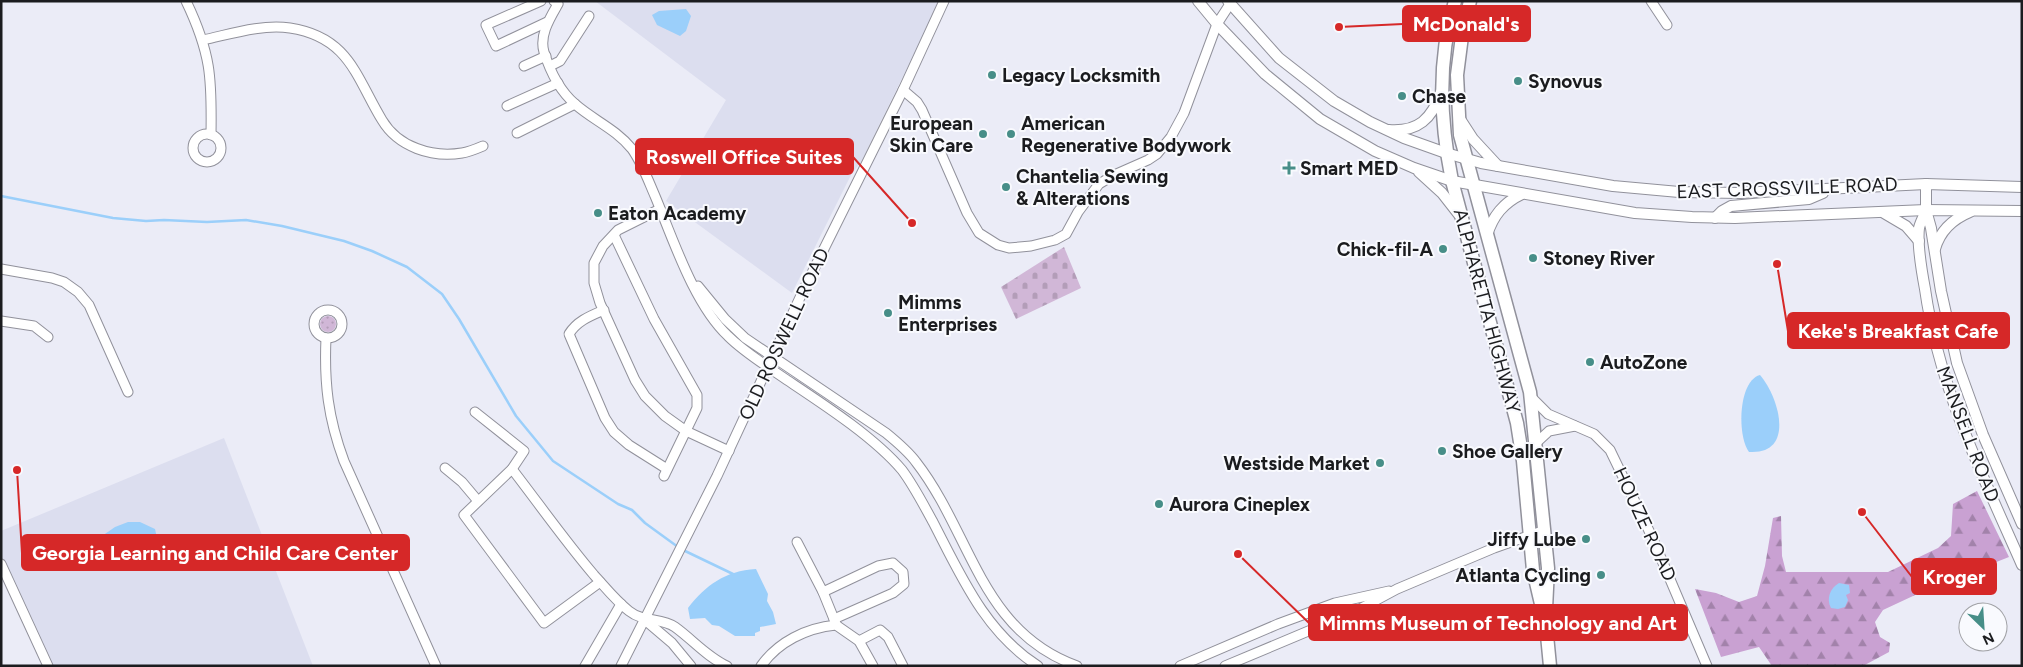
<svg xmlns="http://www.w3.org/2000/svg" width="2023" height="667" font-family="Figtree,sans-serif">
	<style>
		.built { fill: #dcdeef }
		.grass { fill: url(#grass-dots) }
		.forest { fill: url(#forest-firs) }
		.cemetery { fill: url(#cemetery-stones) }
		.water { fill: #9bcffa }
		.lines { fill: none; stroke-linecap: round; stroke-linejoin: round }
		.stream { stroke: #9bcffa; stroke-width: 2.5 }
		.minor-casing { stroke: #91919b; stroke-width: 11 }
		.major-casing { stroke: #91919b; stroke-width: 12 }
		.highway-casing { stroke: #91919b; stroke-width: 15 }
		.minor { stroke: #fff; stroke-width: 9 }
		.major { stroke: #fff; stroke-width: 10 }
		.highway { stroke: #fff; stroke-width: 12 }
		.poi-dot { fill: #478e88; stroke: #f9fafe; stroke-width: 2 }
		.labels { text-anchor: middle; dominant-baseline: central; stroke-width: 4; stroke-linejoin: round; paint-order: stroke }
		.poi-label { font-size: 19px; font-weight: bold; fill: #1b1c1f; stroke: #f9fafe; text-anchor: start }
		.street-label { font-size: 19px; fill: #1b1c1f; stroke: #f9fafe }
		.leader { fill: none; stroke: #d62828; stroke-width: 2 }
		.callout-dot { fill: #d62828; stroke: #f9fafe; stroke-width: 2 }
		.callout { fill: #d62828; stroke: #d62828; stroke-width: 2 }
		.callout-label { font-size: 20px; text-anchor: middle; font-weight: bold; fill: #fff }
	</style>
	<defs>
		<pattern id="grass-dots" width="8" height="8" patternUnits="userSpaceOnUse" patternTransform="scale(1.25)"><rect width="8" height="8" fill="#d1b7d7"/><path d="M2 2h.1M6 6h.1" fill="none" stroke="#b39db8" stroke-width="1.8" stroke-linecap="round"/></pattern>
		<pattern id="forest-firs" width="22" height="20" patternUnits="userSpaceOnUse" patternTransform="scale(1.25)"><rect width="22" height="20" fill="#c9a1d2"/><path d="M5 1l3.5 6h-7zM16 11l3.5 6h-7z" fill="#a282aa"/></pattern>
		<pattern id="cemetery-stones" width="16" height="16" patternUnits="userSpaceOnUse" patternTransform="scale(1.25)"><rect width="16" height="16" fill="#d1b7d7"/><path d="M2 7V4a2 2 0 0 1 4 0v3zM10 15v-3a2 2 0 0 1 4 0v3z" fill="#b39db8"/></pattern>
	</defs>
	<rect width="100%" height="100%" fill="#ebecf7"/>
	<g class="built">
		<polygon points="595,1 940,1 861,162 852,173 792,293 666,201 726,100"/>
		<polygon points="224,438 313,666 48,666 1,564 1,531"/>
	</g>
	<circle class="grass" cx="328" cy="324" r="8"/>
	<polygon class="forest" points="1977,491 2009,557 1928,589 1883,610 1875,622 1880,637 1890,643 1889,652 1863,666 1772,666 1759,647 1721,657 1695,589 1716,593 1739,602 1757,596 1765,566 1773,518 1781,516 1782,556 1786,572 1888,572 1938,548 1951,536 1953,504"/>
	<polygon class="cemetery" points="1064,247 1081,288 1016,319 1001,287"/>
	<g class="water">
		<polygon points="686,9 691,16 686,31 680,36 657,25 652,15 659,11"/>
		<path d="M1760,375C1779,397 1796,455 1749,452C1737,436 1738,381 1760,375Z"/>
		<polygon points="128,522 140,522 155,529 157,538 147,547 105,548 100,542 102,536 115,527"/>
		<path d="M756,569L768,594L767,601L773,612L776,624L760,627V631L755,633V636H735L719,626L712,625L705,618L690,619L688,608C706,585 725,571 756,569Z"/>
		<path d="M1839,583L1849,585L1850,593L1846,595L1848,600L1845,607L1838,609L1831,608C1826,599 1830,588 1839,583Z"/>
	</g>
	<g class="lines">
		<g class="stream">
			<polyline points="1,196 113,218 146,221 164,220 207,222 246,220 282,226 344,241 372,251 407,267 442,294 459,319 516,416 553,461 618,504 632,510 645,523 678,547"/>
			<polyline points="683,550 733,574"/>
		</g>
		<g class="minor-casing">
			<g id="minor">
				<path d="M186,1C211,53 212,78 211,135"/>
				<polyline points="541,1 486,25 496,46 547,22"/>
				<path d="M554,1L558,4C550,18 539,35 544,52C550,71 560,91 575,104C593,120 616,129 632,149C642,163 648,180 655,196C673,239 694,304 728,336C745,353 767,366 787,380C823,404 874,437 902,470C914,486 923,504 933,522C961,576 985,632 1038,666"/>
				<polyline points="1651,1 1667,25"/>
				<path d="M203,40C231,34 261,24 290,28C349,37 356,77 382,120C398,147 432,158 462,153C469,152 476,149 483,146"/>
				<polyline points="524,66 546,56"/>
				<polyline points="550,66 560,61 589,16"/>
				<polyline points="903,90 917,102 922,110 967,213 979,233 998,245 1009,248 1031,246 1055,240 1066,234 1078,212 1099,184 1114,175 1148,160 1157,154 1171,137 1184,113 1217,24 1230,4"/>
				<polyline points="507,106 558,83"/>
				<polyline points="517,133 575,104"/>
				<circle cx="207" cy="148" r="14"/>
				<polyline points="660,209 618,230 603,246 594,263 594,283 600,303 635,380 645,396 665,416 686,431 729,451"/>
				<polyline points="614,235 654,319 697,395 697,408 664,476"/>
				<polyline points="1,269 52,278 64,282 78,292 89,305 128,392"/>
				<path d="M698,286L725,319L745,338L886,433C897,442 908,451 916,462C972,534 980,631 1077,666"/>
				<path d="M604,310C590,316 577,321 569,334L605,418L614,432L629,445L667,469"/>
				<circle cx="328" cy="324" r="14"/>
				<polyline points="1,321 34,326 48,337"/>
				<path d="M326,338C324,383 328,418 344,461L436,666"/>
				<polyline points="1530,396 1548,414 1594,434 1610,450 1652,537 1707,666"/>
				<polyline points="475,412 524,451 512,469 464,515 544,623 600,582"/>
				<polyline points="1536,443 1549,431 1575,426"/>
				<polyline points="445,468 462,482 478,501"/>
				<path d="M512,469C539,504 565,541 594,575C605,587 616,601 629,611C644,623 661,617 675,627C693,640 707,657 727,666"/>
				<polyline points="797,542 823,592 836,624"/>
				<polyline points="1,564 48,666"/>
				<polyline points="823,592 878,566 893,563 903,572 904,584 893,593 834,619"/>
				<polyline points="645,620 672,643 691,666"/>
				<polyline points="859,641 880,630 888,637 903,666"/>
				<polyline points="585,666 621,604"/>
				<polyline points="621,666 717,476 803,291 903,90 944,1"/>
				<path d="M761,666C778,642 806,628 836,625L859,641L873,666"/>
				<polyline points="1180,666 1278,624 1335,603 1389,591"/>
				<polyline points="1225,666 1356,611 1397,589 1494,548 1545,530"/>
			</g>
		</g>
		<g class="major-casing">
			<g id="major">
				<polyline points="1198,1 1217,24 1265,74 1320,119 1375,151 1414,168 1452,181 1635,213 1692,217 1735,218 1926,210 2022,211"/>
				<polyline points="1228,1 1279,58 1334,101 1370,122 1404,138 1446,153 1481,163 1613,186 1679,192 1740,193 1926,184 2022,187"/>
				<polyline points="1460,119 1473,139 1498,166"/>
				<path d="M1389,130C1418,132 1432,119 1441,92"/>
				<polyline points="1419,172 1442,193 1460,216"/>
				<polyline points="1926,184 1926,210 1931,228 1941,291 1957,363 1983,435 2022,524"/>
				<path d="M1926,210C1924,216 1920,223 1919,228C1917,244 1922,273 1925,289C1939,388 1982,474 2022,565"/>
				<polyline points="1884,213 1906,226 1919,241"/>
				<polyline points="1715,218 1722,211 1731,206 1809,199 1823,193"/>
				<path d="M1487,235C1493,216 1503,203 1522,194"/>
				<path d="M1935,249C1940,231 1953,219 1970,212"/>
			</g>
		</g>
		<g class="highway-casing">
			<g id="highway">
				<path d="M1455,1C1437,61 1440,120 1452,181L1517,423L1523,461L1533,570L1545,621"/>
				<polyline points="1470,1 1462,36 1457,75 1460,135 1530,392 1548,568 1546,609"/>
				<polyline points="1546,625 1550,666"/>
			</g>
		</g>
		<use href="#minor" class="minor"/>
		<use href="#major" class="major"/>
		<use href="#highway" class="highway"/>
	</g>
	<g class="poi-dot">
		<circle cx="992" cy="75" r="5"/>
		<circle cx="1518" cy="81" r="5"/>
		<circle cx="1402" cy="96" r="5"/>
		<circle cx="983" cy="134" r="5"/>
		<circle cx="1011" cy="134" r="5"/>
		<path d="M1286.5 160.5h5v5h5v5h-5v5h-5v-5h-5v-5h5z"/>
		<circle cx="1006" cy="187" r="5"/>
		<circle cx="598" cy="213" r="5"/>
		<circle cx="1443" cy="249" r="5"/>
		<circle cx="1533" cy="258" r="5"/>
		<circle cx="888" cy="313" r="5"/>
		<circle cx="1590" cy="362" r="5"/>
		<circle cx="1442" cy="451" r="5"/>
		<circle cx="1380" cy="463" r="5"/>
		<circle cx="1159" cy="504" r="5"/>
		<circle cx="1586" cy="539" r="5"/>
		<circle cx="1601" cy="575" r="5"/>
	</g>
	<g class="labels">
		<g class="poi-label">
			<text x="1002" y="75">Legacy Locksmith</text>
			<text x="1528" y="81">Synovus</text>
			<text x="1412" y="96">Chase</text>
			<text x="973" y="123" text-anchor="end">European<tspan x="973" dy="22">Skin Care</tspan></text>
			<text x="1021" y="123">American<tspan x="1021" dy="22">Regenerative Bodywork</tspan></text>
			<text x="1300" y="168">Smart MED</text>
			<text x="1016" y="176">Chantelia Sewing<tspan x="1016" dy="22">&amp; Alterations</tspan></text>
			<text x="608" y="213">Eaton Academy</text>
			<text x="1433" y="249" text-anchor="end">Chick-fil-A</text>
			<text x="1543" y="258">Stoney River</text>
			<text x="898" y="302">Mimms<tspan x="898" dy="22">Enterprises</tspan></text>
			<text x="1600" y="362">AutoZone</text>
			<text x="1452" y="451">Shoe Gallery</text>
			<text x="1370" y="463" text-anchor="end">Westside Market</text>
			<text x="1169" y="504">Aurora Cineplex</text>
			<text x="1576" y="539" text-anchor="end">Jiffy Lube</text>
			<text x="1591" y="575" text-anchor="end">Atlanta Cycling</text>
		</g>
		<g class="street-label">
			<text transform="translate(1787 188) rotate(-2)">EAST CROSSVILLE ROAD</text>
			<text transform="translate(1487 311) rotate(75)">ALPHARETTA HIGHWAY</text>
			<text transform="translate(784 334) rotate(-65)">OLD ROSWELL ROAD</text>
			<text transform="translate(1968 434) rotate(69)">MANSELL ROAD</text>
			<text transform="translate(1645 524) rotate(65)">HOUZE ROAD</text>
		</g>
	</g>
	<path class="leader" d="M1339 27L1403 24M912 223L853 157M1777 264L1788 331M17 470L22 553M1862 512L1912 577M1238 554L1309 623"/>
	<g class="callout-dot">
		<circle cx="1339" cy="27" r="5"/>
		<circle cx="912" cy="223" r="5"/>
		<circle cx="1777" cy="264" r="5"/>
		<circle cx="17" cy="470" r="5"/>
		<circle cx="1862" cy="512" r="5"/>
		<circle cx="1238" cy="554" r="5"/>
	</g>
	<g class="callout">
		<rect x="1403" y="6" width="127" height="35" rx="5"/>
		<rect x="636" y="139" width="217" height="35" rx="5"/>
		<rect x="1788" y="313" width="221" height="35" rx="5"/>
		<rect x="22" y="535" width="387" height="35" rx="5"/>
		<rect x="1912" y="559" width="84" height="35" rx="5"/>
		<rect x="1309" y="605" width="378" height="35" rx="5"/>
	</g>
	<g class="callout-label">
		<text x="1466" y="31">McDonald's</text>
		<text x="744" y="164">Roswell Office Suites</text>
		<text x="1898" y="338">Keke's Breakfast Cafe</text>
		<text x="215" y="560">Georgia Learning and Child Care Center</text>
		<text x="1954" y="584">Kroger</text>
		<text x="1498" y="630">Mimms Museum of Technology and Art</text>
	</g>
	<rect width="2023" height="667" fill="none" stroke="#1b1c1f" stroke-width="5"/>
	<g transform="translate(1983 627) rotate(155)"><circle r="24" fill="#f9fafe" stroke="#a0a1a5"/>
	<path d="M0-4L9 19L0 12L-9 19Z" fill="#478e88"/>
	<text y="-8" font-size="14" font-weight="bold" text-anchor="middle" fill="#1b1c1f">N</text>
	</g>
</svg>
